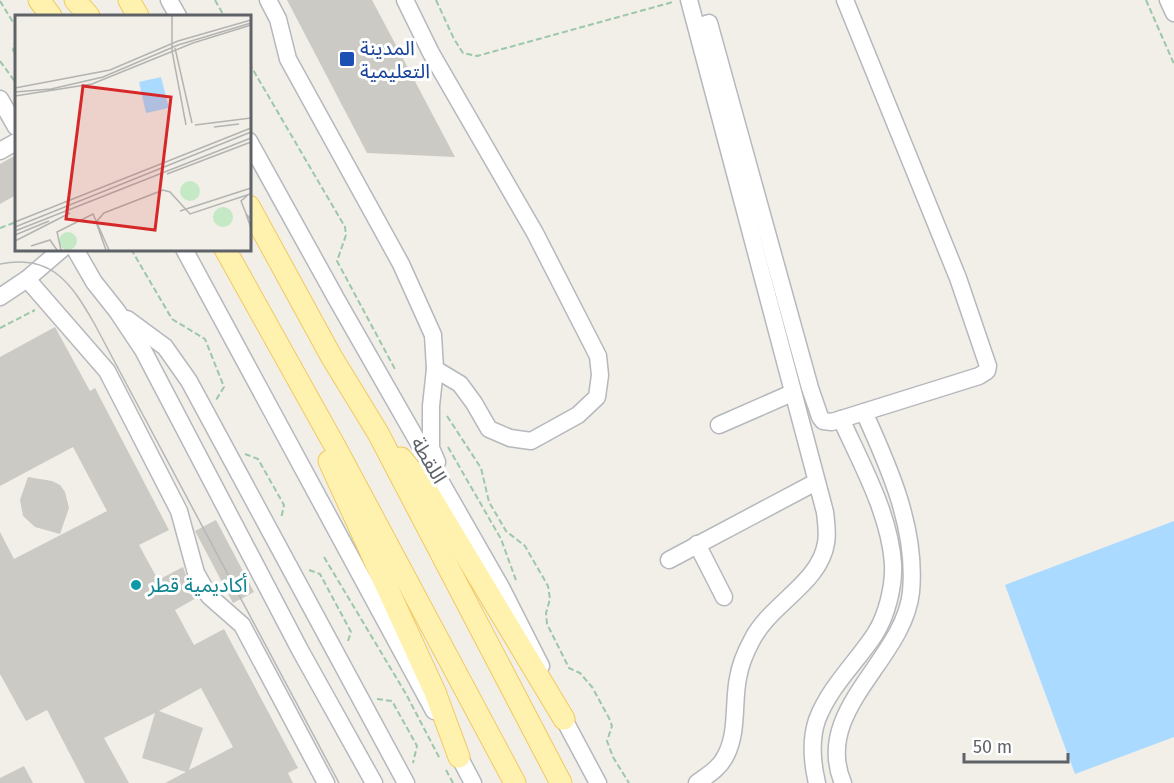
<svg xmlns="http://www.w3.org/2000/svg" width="1174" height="783" font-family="'Fira Sans','Noto Sans Arabic',sans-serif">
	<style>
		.water { fill: #aadaff }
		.building { fill: #cccac5; fill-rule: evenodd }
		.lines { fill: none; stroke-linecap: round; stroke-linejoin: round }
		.minor-casing { stroke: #b5b8bc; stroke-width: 19 }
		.major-casing { stroke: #f2c960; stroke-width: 23 }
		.path { stroke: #9cc7a9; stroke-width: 2; stroke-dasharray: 6 3; stroke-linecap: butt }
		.minor { stroke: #fff; stroke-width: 16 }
		.major { stroke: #fff2af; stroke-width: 21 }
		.tram { stroke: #b6b7b8; stroke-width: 1.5 }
		.transit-dot { fill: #1a4fb4; stroke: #fff; stroke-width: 2 }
		.culture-dot { fill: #0f9aa8; stroke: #fff; stroke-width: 2 }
		.labels { text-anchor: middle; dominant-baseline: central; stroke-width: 6; stroke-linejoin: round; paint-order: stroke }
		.transit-label { font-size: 20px; fill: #164399; stroke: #fff; text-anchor: start }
		.street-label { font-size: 20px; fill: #5f6368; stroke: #fff }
		.culture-label { font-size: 20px; fill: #0d838f; stroke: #fff; text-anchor: start }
		.inset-road { fill: none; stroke: #b3b3b1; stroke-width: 1.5 }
		.view { fill: #d62828; fill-opacity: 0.15; stroke: #d62828; stroke-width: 3 }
		.inset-edge { fill: none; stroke: #5f6368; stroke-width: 3 }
	</style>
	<rect width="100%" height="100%" fill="#f1efe8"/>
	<polygon class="water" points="1174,521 1174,737 1075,774 1005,585"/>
	<g class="building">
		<polygon points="287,0 372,0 455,157 367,153"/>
		<polygon points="16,155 16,195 0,204 0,164"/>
		<path d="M55,327L90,391L95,388L169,530L139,545L158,580L183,567L187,578L198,597L175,610L194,645L224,629L298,768L288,773L293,783H165L186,772L142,758L155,713L104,738L129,783H85L47,710L26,721L0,674V532L14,559L107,511L73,447L0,486V357ZM201,688L233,747L189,770L203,728L159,711Z"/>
		<polygon points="28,477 52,481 60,485 65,492 69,508 60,534 35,527 23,516 20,500"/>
		<polygon points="216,520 254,592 233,603 195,531"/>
		<polygon points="24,766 33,783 0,783 0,778"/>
	</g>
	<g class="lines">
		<g class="minor-casing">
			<g id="minor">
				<polyline points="169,0 178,16"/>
				<polyline points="268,0 278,19 288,59 401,264 433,335 435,369 431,406 431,448 437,462"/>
				<polyline points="405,0 431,53 535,233 598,356 600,375 597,397 578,415 531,441 510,438 489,429 474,403 460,384 435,369"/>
				<path d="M689,0L825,512C826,522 828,533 826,543C820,583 770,604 752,640C746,651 740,666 738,678C733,703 738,732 726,755C720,768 708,775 697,783"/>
				<polyline points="1168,0 1174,13"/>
				<polyline points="697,27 709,23 810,388 820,417 823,421 832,422 979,376 987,371 988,366 958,278 845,0"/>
				<polyline points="0,99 16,127"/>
				<polyline points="249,141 337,300 502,589 541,666"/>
				<polyline points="0,151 16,142"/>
				<polyline points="75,249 94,282 117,311 143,350 300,650 374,783"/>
				<polyline points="184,249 434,711"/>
				<polyline points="27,279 107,371 179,511 196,573 209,596 242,625 326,783"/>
				<polyline points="0,297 27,279 62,249"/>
				<polyline points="127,319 165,347 189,381 406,783"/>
				<polyline points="719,425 792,393"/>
				<polyline points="697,544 724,597"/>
				<polyline points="669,560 816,482"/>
				<polyline points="559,710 598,783"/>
				<polyline points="454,747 473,783"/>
				<path d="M817,783C812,762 810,741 817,720C830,686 856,663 875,634C887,615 894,586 893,564C890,515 861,463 841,419"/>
				<path d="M843,783C812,710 904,660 911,592C917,529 889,467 864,412"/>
			</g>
		</g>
		<g class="major-casing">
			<g id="major">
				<polyline points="39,0 51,16"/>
				<polyline points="75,0 89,16"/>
				<polyline points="129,0 138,16"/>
				<polyline points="249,206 331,356 378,433 561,783"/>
				<polyline points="225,249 336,448 515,783"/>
				<polyline points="401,458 424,486 564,719"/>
				<polyline points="329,461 435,692 459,757"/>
			</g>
		</g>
		<g class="path">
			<polyline points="215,0 224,16"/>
			<polyline points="436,0 454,39 463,53 477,56 673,2"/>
			<polyline points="1146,0 1174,64"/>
			<polyline points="0,1 16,27"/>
			<polyline points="16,39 13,50 16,55"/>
			<polyline points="0,61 16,83"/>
			<polyline points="249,63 345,227 346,235 337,261 396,371"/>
			<polyline points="0,228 16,222"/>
			<polyline points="131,249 172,319 205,339 224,387 216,400"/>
			<polyline points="0,328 35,310"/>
			<polyline points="447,416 481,468 489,502 506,531 525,546 548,586 550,599 546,613 547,624 569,668 580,673 592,687 609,718 612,726 607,741 613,757 629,783"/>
			<polyline points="448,447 501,539 517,583"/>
			<polyline points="245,454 258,459 284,505 281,519"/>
			<polyline points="324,557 406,694 440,759"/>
			<polyline points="309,570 320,574 351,632 348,641"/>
			<polyline points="377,699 392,701 417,746 413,763"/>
			<polyline points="446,770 453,783"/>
		</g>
		<use href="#minor" class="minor"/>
		<use href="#major" class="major"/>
		<path class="tram" d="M0,264C52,254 71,283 94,323L339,783"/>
	</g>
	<rect class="transit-dot" x="339" y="51" width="16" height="16" rx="3"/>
	<circle class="culture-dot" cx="136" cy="585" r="6"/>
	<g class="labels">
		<g class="transit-label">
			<text x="360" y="48">المدينة<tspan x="360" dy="23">التعليمية</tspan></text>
		</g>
		<g class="street-label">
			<text transform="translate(429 460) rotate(60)">اللقطة</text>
		</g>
		<g class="culture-label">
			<text x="148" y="585">أكاديمية قطر</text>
		</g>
	</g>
	<g transform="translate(15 15)">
		<rect width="236" height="236" fill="#f1efe8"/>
		<path d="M165 176a10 10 0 1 1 20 0a10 10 0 1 1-20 0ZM198 202a10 10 0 1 1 20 0a10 10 0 1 1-20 0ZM44 226a9 9 0 1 1 18 0a9 9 0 1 1-18 0Z" fill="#c5e8c5"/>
		<path d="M146,62L154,93L131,98L124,67Z" fill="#aadaff"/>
		<path class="inset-road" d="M157,1V36L171,110M160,33L177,108M0,73L95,55L163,26L236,5M0,77L36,74L88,62L163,30L236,8M0,81L77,69L178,28L236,10M180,110L236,103M199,112L224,109M152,159L236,127M234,179L226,186L236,211M165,196L236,173M236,204L231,199L236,213M0,207L236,113M0,212L236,117M0,216L236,123M0,220L34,206M0,226L55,198M16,231L35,225L42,235M46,235L42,217L78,199L94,235M91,235L81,207L89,198L148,175L155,177L175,199L235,179"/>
		<path class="view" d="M68,71L156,82L140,215L51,204Z"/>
		<rect width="236" height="236" class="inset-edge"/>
	</g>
	<path d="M964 753v9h104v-9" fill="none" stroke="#5f6368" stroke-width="3"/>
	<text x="973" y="753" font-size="18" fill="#5f6368" stroke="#ffffff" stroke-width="4.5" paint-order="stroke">50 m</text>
</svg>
